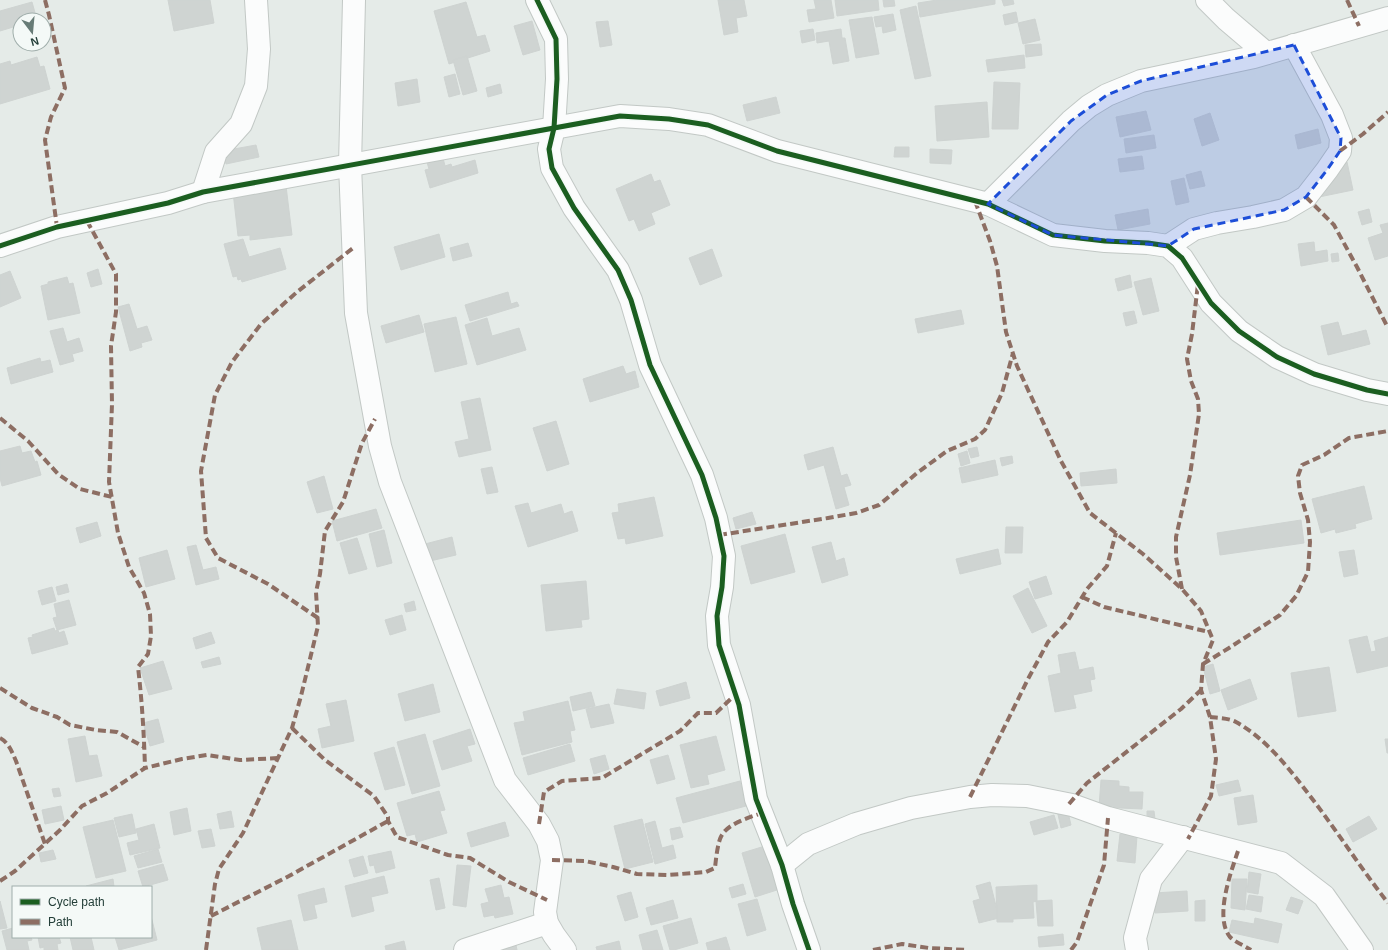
<svg xmlns="http://www.w3.org/2000/svg" width="1388" height="950" font-family="Helvetica,sans-serif">
	<style>
		.building { fill: #cfd4d2; stroke: #ced3d1 }
		.lines { fill: none; stroke-linecap: round; stroke-linejoin: round }
		.minor-casing { stroke: #c2c8c5; stroke-width: 24 }
		.minor { stroke: #fbfcfc; stroke-width: 22 }
		.quiet { stroke: #8d6e63; stroke-width: 4; stroke-dasharray: 8 4; stroke-linecap: butt }
		.cycleway-casing { stroke: #f4f9f7; stroke-width: 8 }
		.cycleway { stroke: #1b5e20; stroke-width: 5 }
		.marked { fill: #1d4ed8; fill-opacity: 0.2; stroke: #1d4ed8; stroke-width: 3; stroke-dasharray: 8 5; stroke-linejoin: round }
	</style>
	<rect width="100%" height="100%" fill="#e5ebe8"/>
	<g class="building">
		<polygon points="168,0 210,0 214,23 174,31"/>
		<polygon points="718,0 744,0 747,16 736,18 738,32 724,35"/>
		<polygon points="814,0 831,0 834,18 809,22 807,10 816,9"/>
		<polygon points="835,0 878,0 879,10 837,16"/>
		<polygon points="883,0 894,0 895,6 884,7"/>
		<polygon points="937,0 995,0 995,4 920,17 918,3"/>
		<polygon points="1002,0 1013,0 1014,4 1004,6"/>
		<polygon points="32,2 37,20 20,20 20,25 0,31 0,11"/>
		<polygon points="466,2 477,37 485,35 490,51 449,64 434,11"/>
		<polygon points="916,6 931,76 915,79 900,10"/>
		<polygon points="1016,12 1018,22 1005,25 1003,15"/>
		<polygon points="893,14 896,30 883,33 882,26 876,27 874,17"/>
		<polygon points="872,17 879,54 856,58 849,20"/>
		<polygon points="1035,19 1040,40 1023,44 1018,23"/>
		<polygon points="532,21 540,50 523,55 514,26"/>
		<polygon points="608,21 612,45 600,47 596,22"/>
		<polygon points="813,29 815,40 802,43 800,31"/>
		<polygon points="841,29 842,38 845,38 849,61 833,64 829,41 817,43 816,33"/>
		<polygon points="1041,44 1042,55 1026,57 1025,45"/>
		<polygon points="1024,55 1025,68 988,72 986,60"/>
		<polygon points="467,56 477,91 463,95 453,60"/>
		<polygon points="37,57 40,67 44,66 50,89 0,104 0,64 10,61 11,65"/>
		<polygon points="455,74 460,94 449,97 444,77"/>
		<polygon points="417,79 420,102 398,106 395,83"/>
		<polygon points="994,82 1020,83 1018,129 992,129"/>
		<polygon points="500,84 502,93 488,97 486,88"/>
		<polygon points="776,97 780,113 747,121 743,105"/>
		<polygon points="987,102 989,137 937,141 935,106"/>
		<polygon points="1146,111 1151,130 1120,137 1116,117"/>
		<polygon points="1210,113 1219,140 1202,146 1194,119"/>
		<polygon points="1318,129 1321,143 1298,149 1295,135"/>
		<polygon points="1154,135 1156,148 1126,153 1124,139"/>
		<polygon points="256,145 259,157 226,164 223,151"/>
		<polygon points="895,147 909,147 909,157 894,157"/>
		<polygon points="930,149 952,150 951,164 930,163"/>
		<polygon points="442,154 445,166 451,164 452,167 475,160 478,173 430,188 425,170 429,169 426,159"/>
		<polygon points="1142,156 1144,169 1120,172 1118,159"/>
		<polygon points="1347,162 1353,190 1319,197 1334,165"/>
		<polygon points="1201,171 1205,186 1190,189 1186,175"/>
		<polygon points="651,174 654,182 660,180 670,205 651,213 655,224 639,231 634,219 629,221 616,189"/>
		<polygon points="1184,178 1189,202 1176,205 1171,181"/>
		<polygon points="286,186 292,235 250,240 250,235 238,236 233,192"/>
		<polygon points="1148,209 1150,224 1118,230 1115,215"/>
		<polygon points="1369,209 1372,222 1362,225 1358,212"/>
		<polygon points="1388,223 1388,256 1375,260 1368,238 1383,233 1380,225"/>
		<polygon points="439,234 445,257 401,270 394,247"/>
		<polygon points="243,239 249,257 280,248 286,269 242,282 241,279 238,280 237,276 233,277 224,244"/>
		<polygon points="1314,242 1315,252 1327,250 1328,261 1301,266 1298,244"/>
		<polygon points="468,243 472,256 453,261 450,248"/>
		<polygon points="712,249 722,276 700,285 689,258"/>
		<polygon points="1338,253 1339,261 1332,262 1331,254"/>
		<polygon points="98,269 102,284 91,287 87,273"/>
		<polygon points="10,271 21,298 0,307 0,275"/>
		<polygon points="1130,275 1132,287 1118,291 1115,279"/>
		<polygon points="67,277 69,284 73,283 80,313 48,320 41,286 48,284 48,282"/>
		<polygon points="1151,278 1159,311 1143,315 1134,282"/>
		<polygon points="508,292 511,304 517,302 519,306 470,321 465,305"/>
		<polygon points="129,304 137,329 147,326 152,340 141,343 142,347 130,351 118,307"/>
		<polygon points="961,310 964,324 918,333 915,319"/>
		<polygon points="1134,311 1137,323 1126,326 1123,313"/>
		<polygon points="419,315 424,332 386,343 381,326"/>
		<polygon points="456,317 467,364 435,372 424,324"/>
		<polygon points="487,318 492,336 519,328 526,350 477,365 465,325"/>
		<polygon points="1338,322 1342,336 1366,330 1370,344 1328,355 1321,326"/>
		<polygon points="63,328 67,342 79,338 83,351 72,354 74,361 60,365 50,331"/>
		<polygon points="40,358 41,362 50,360 53,372 11,384 7,368"/>
		<polygon points="623,366 626,374 635,371 639,387 590,402 583,379"/>
		<polygon points="480,398 491,450 459,457 455,442 469,439 461,402"/>
		<polygon points="556,421 569,464 547,471 533,428"/>
		<polygon points="20,446 22,453 31,451 35,462 37,461 41,475 2,486 0,478 0,451"/>
		<polygon points="833,447 841,476 847,474 851,485 844,487 849,505 836,509 824,465 808,470 804,455"/>
		<polygon points="977,447 979,456 971,458 968,449"/>
		<polygon points="967,451 970,463 961,466 958,454"/>
		<polygon points="1012,456 1013,463 1002,466 1000,458"/>
		<polygon points="995,460 998,475 962,483 959,468"/>
		<polygon points="492,467 498,492 487,494 481,469"/>
		<polygon points="1116,469 1117,483 1081,486 1080,473"/>
		<polygon points="324,476 333,509 317,513 307,482"/>
		<polygon points="1364,486 1372,519 1355,524 1356,528 1336,533 1335,529 1321,533 1312,499"/>
		<polygon points="654,497 663,536 626,544 625,538 618,539 612,513 619,512 618,504"/>
		<polygon points="528,503 531,513 561,504 564,514 572,511 578,531 528,547 515,506"/>
		<polygon points="376,509 382,528 337,541 332,521"/>
		<polygon points="752,512 756,524 736,529 733,518"/>
		<polygon points="1301,520 1304,543 1220,555 1217,533"/>
		<polygon points="97,522 101,536 80,543 76,528"/>
		<polygon points="1006,527 1023,527 1022,553 1005,553"/>
		<polygon points="384,530 392,563 377,567 369,534"/>
		<polygon points="785,534 795,572 751,584 741,546"/>
		<polygon points="452,537 456,555 430,561 425,544"/>
		<polygon points="357,538 367,569 349,574 340,543"/>
		<polygon points="831,542 836,561 844,558 848,575 822,583 812,547"/>
		<polygon points="196,545 203,570 216,567 219,579 196,585 187,547"/>
		<polygon points="998,549 1001,564 960,574 956,559"/>
		<polygon points="167,550 175,579 146,587 139,558"/>
		<polygon points="1354,550 1358,574 1344,577 1339,552"/>
		<polygon points="1046,576 1052,594 1035,599 1029,582"/>
		<polygon points="586,581 589,619 581,620 582,627 546,631 541,585"/>
		<polygon points="67,584 69,592 58,595 56,587"/>
		<polygon points="52,587 56,601 42,605 38,591"/>
		<polygon points="1028,588 1047,626 1032,633 1013,596"/>
		<polygon points="69,600 76,625 57,630 53,618 57,617 54,604"/>
		<polygon points="414,601 416,610 406,612 404,604"/>
		<polygon points="402,615 406,630 390,635 385,620"/>
		<polygon points="54,628 55,631 58,630 59,633 64,631 68,644 32,654 28,638 33,637 32,635"/>
		<polygon points="211,632 215,643 196,649 193,638"/>
		<polygon points="1367,636 1371,652 1376,651 1374,641 1388,637 1388,666 1357,673 1349,640"/>
		<polygon points="1075,652 1079,670 1093,667 1095,679 1090,680 1092,691 1073,695 1076,708 1055,712 1048,676 1061,673 1058,655"/>
		<polygon points="219,657 221,664 203,668 201,662"/>
		<polygon points="163,661 172,689 149,695 140,668"/>
		<polygon points="1213,664 1220,691 1210,694 1203,667"/>
		<polygon points="1329,667 1336,711 1298,717 1291,673"/>
		<polygon points="1250,679 1257,699 1228,710 1221,690"/>
		<polygon points="686,682 690,698 660,706 656,691"/>
		<polygon points="433,684 440,712 405,721 398,694"/>
		<polygon points="617,689 646,693 644,709 614,704"/>
		<polygon points="591,692 595,706 573,711 570,697"/>
		<polygon points="346,700 354,741 322,748 318,729 331,726 326,704"/>
		<polygon points="568,701 575,730 570,731 572,742 522,755 514,723 525,721 523,712"/>
		<polygon points="609,704 614,723 591,728 586,709"/>
		<polygon points="158,719 164,742 150,746 143,723"/>
		<polygon points="470,729 475,744 467,746 472,761 442,770 433,741"/>
		<polygon points="425,734 440,786 412,794 397,742"/>
		<polygon points="85,736 89,756 97,755 102,776 76,782 68,739"/>
		<polygon points="716,736 725,770 707,775 709,784 691,788 680,745"/>
		<polygon points="1385,739 1388,739 1388,753 1387,753"/>
		<polygon points="570,744 575,761 528,775 523,758"/>
		<polygon points="394,747 405,785 385,790 374,753"/>
		<polygon points="605,755 609,769 594,774 590,759"/>
		<polygon points="668,755 675,779 657,784 650,760"/>
		<polygon points="1101,780 1119,781 1119,786 1129,787 1129,792 1143,792 1142,809 1099,807"/>
		<polygon points="1238,780 1241,791 1219,796 1216,785"/>
		<polygon points="740,781 746,806 683,823 676,798"/>
		<polygon points="59,788 61,796 54,797 52,789"/>
		<polygon points="439,791 445,810 440,811 447,833 417,842 415,834 407,836 397,803"/>
		<polygon points="1253,795 1257,822 1238,825 1234,798"/>
		<polygon points="61,806 64,820 45,824 42,810"/>
		<polygon points="187,808 191,831 174,835 170,812"/>
		<polygon points="1067,808 1071,825 1061,828 1057,810"/>
		<polygon points="231,811 234,827 220,829 217,814"/>
		<polygon points="1147,811 1154,811 1155,819 1147,820"/>
		<polygon points="132,814 136,833 119,837 114,818"/>
		<polygon points="1054,815 1058,828 1034,835 1030,822"/>
		<polygon points="1369,816 1377,829 1353,842 1346,829"/>
		<polygon points="642,819 653,862 625,869 614,826"/>
		<polygon points="113,820 126,871 96,878 83,827"/>
		<polygon points="655,821 662,848 673,845 676,858 655,864 645,824"/>
		<polygon points="505,822 509,836 471,847 467,833"/>
		<polygon points="154,824 160,848 130,855 127,843 139,840 136,829"/>
		<polygon points="680,827 683,837 672,840 670,829"/>
		<polygon points="211,829 215,846 202,848 198,831"/>
		<polygon points="1120,834 1137,836 1135,863 1117,861"/>
		<polygon points="765,846 777,890 755,897 742,853"/>
		<polygon points="158,849 162,862 138,868 134,856"/>
		<polygon points="53,850 56,859 41,862 39,853"/>
		<polygon points="391,851 395,868 376,873 374,865 370,866 368,856"/>
		<polygon points="363,856 368,873 354,877 349,860"/>
		<polygon points="163,864 168,880 143,887 138,871"/>
		<polygon points="457,865 471,866 466,907 453,905"/>
		<polygon points="1249,872 1261,874 1258,894 1247,892"/>
		<polygon points="384,876 388,893 371,897 374,911 352,917 345,886"/>
		<polygon points="439,878 445,908 436,910 430,880"/>
		<polygon points="113,879 114,887 86,887 86,886"/>
		<polygon points="1232,879 1247,879 1245,910 1231,908"/>
		<polygon points="990,882 999,918 979,923 973,901 980,899 976,886"/>
		<polygon points="743,884 746,894 732,898 729,888"/>
		<polygon points="501,885 504,898 509,897 513,914 495,918 494,915 484,917 481,904 489,902 485,889"/>
		<polygon points="1037,885 1037,901 1033,902 1034,918 1013,919 1013,922 997,922 996,887"/>
		<polygon points="324,888 327,902 314,905 317,918 304,921 298,895"/>
		<polygon points="1187,891 1188,911 1155,913 1154,893"/>
		<polygon points="631,892 638,917 625,921 617,896"/>
		<polygon points="1249,895 1263,897 1261,912 1246,909"/>
		<polygon points="1291,897 1303,901 1298,914 1286,910"/>
		<polygon points="757,899 766,930 747,936 738,904"/>
		<polygon points="673,900 678,918 651,925 646,908"/>
		<polygon points="1052,900 1053,926 1038,926 1036,901"/>
		<polygon points="1205,900 1205,921 1195,921 1195,901"/>
		<polygon points="0,901 7,928 0,929"/>
		<polygon points="151,916 157,940 119,950 115,937 151,937"/>
		<polygon points="691,918 698,943 674,950 670,950 663,926"/>
		<polygon points="1255,918 1282,924 1278,943 1229,932 1232,920 1254,924"/>
		<polygon points="291,920 298,950 262,950 257,928"/>
		<polygon points="13,928 13,937 31,937 32,940 27,941 29,950 7,950 2,931"/>
		<polygon points="657,930 663,950 643,950 639,935"/>
		<polygon points="1063,934 1064,945 1039,947 1038,937"/>
		<polygon points="38,937 59,937 61,943 57,944 58,950 44,950 44,947 40,948"/>
		<polygon points="70,937 91,937 94,950 73,950"/>
		<polygon points="726,937 730,950 708,950 706,943"/>
		<polygon points="404,941 406,950 386,950 385,946"/>
		<polygon points="619,941 621,950 597,950 596,947"/>
		<polygon points="516,945 517,950 503,950 502,949"/>
	</g>
	<g class="lines">
		<g class="minor-casing">
			<g id="minor">
				<polyline points="354,0 350,165 356,313 380,446 390,482 505,780 539,824 548,841 552,860 545,912 547,923 554,935 565,950"/>
				<polyline points="537,0 556,39 557,79 554,128 549,149 552,168 574,208 618,270 631,300 650,365 702,475 716,518 724,556 722,587 717,616 719,645 739,705 756,799 782,865 793,904 809,950"/>
				<polyline points="1207,0 1226,19 1266,53"/>
				<polyline points="203,192 216,152 241,124 256,86 259,49 256,0"/>
				<polyline points="988,204 1071,121 1089,106 1107,95 1141,81 1254,57 1388,18"/>
				<polyline points="0,246 57,227 168,203 203,192 620,116 669,119 708,125 777,151 988,204 1053,235 1105,241 1148,243 1168,246 1182,258 1211,303 1239,331 1277,357 1314,374 1367,390 1388,394"/>
				<polyline points="1168,246 1194,229 1217,223 1253,217 1284,210 1306,197 1327,170 1340,151 1341,138 1332,115 1294,45"/>
				<polyline points="782,865 808,844 856,824 911,808 970,797 992,795 1027,796 1072,805 1108,818 1281,863 1324,896 1362,950"/>
				<polyline points="465,950 547,923"/>
				<polyline points="1137,950 1135,938 1151,879 1183,837"/>
			</g>
		</g>
		<use href="#minor" class="minor"/>
		<g class="quiet">
			<polyline points="45,0 49,15 65,88 51,117 45,140 57,227"/>
			<polyline points="1347,0 1359,26"/>
			<polyline points="1340,151 1363,134 1388,112"/>
			<polyline points="1306,197 1334,225 1357,267 1388,328"/>
			<polyline points="975,201 990,241 997,266 1006,332 1017,366 1061,461 1090,513 1143,554 1182,589 1201,611 1213,640 1203,664 1201,690 1210,717 1216,759 1211,796 1188,839"/>
			<path d="M87,221L116,274V312L111,346L112,404L109,482L118,533L129,567L144,593L150,614L151,636L148,654L138,667C142,701 144,734 145,768"/>
			<polyline points="0,418 28,441 58,474 80,489 112,497"/>
			<polyline points="719,535 828,518 856,513 879,505 917,473 947,451 975,439 985,430 1002,393 1013,353"/>
			<polyline points="1182,589 1176,557 1176,537 1190,475 1199,414 1198,399 1191,381 1187,359 1192,334 1198,284"/>
			<polyline points="1082,597 1104,607 1209,632"/>
			<polyline points="318,618 268,584 218,558 206,538 201,471 215,395 232,362 261,324 297,292 353,248"/>
			<polyline points="1203,664 1229,648 1280,615 1296,596 1308,572 1310,542 1308,520 1300,493 1298,476 1302,465 1324,455 1349,438 1388,431"/>
			<polyline points="0,688 32,708 57,717 70,725 96,730 117,732 144,747"/>
			<path d="M1210,717C1218,718 1229,718 1236,722C1266,739 1287,766 1307,792C1335,828 1360,867 1388,903"/>
			<polyline points="292,728 325,760 374,796 388,817 388,821 397,837 448,855 470,858 509,882 547,900"/>
			<path d="M0,738C9,743 12,752 16,761L45,844"/>
			<polyline points="970,797 1028,679 1048,642 1067,622 1087,589 1107,566 1116,533"/>
			<polyline points="1069,804 1087,783 1181,709 1201,690"/>
			<polyline points="539,824 544,792 562,781 602,778 680,731 698,713 716,713 736,694"/>
			<path d="M1238,851C1231,872 1214,917 1230,937C1235,942 1245,946 1251,950"/>
			<path d="M552,860L585,861L613,867L637,874L668,875L706,872L715,868C716,859 717,848 720,839C725,824 748,818 762,813"/>
			<polyline points="0,881 15,871 60,830 82,806 107,793 145,768 182,759 207,755 240,760 278,758"/>
			<polyline points="211,916 289,876 388,821"/>
			<polyline points="206,950 215,884 219,869 243,833 292,728 301,696 318,626 316,592 320,574 325,531 343,502 362,443 375,419"/>
			<polyline points="873,950 902,944 929,948 968,950"/>
			<polyline points="1071,950 1077,942 1104,865 1108,818"/>
		</g>
		<g class="cycleway-casing">
			<g id="cycleway">
				<polyline points="537,0 556,39 557,79 554,128 549,149 552,168 574,208 618,270 631,300 650,365 702,475 716,518 724,556 722,587 717,616 719,645 739,705 756,799 782,865 793,904 809,950"/>
				<polyline points="0,246 57,227 168,203 203,192 620,116 669,119 708,125 777,151 988,204 1053,235 1105,241 1148,243 1168,246 1182,258 1211,303 1239,331 1277,357 1314,374 1367,390 1388,394"/>
			</g>
		</g>
		<use href="#cycleway" class="cycleway"/>
	</g>
	<path class="marked" d="M1294,45L1341,138L1340,151L1327,170L1306,197L1284,210L1194,229L1168,246L1053,235L988,204L1071,121L1107,95L1141,81Z"/>
	<rect x="12" y="886" width="140" height="52" fill="#f4f9f7" stroke="#a0aeab"/>
	<rect x="20" y="899" width="20" height="6" fill="#1b5e20" stroke="#a0aeab"/>
	<text x="48" y="906" font-size="12" fill="#233e38">Cycle path</text>
	<rect x="20" y="919" width="20" height="6" fill="#8d6e63" stroke="#a0aeab"/>
	<text x="48" y="926" font-size="12" fill="#233e38">Path</text>
	<g transform="translate(32 32) rotate(164)"><circle r="19" fill="#f4f9f7" stroke="#a0aeab"/>
	<path d="M0-3L7 15L0 10L-7 15Z" fill="#677b76"/>
	<text y="-6" font-size="11" font-weight="bold" text-anchor="middle" fill="#233e38">N</text>
	</g>
</svg>
